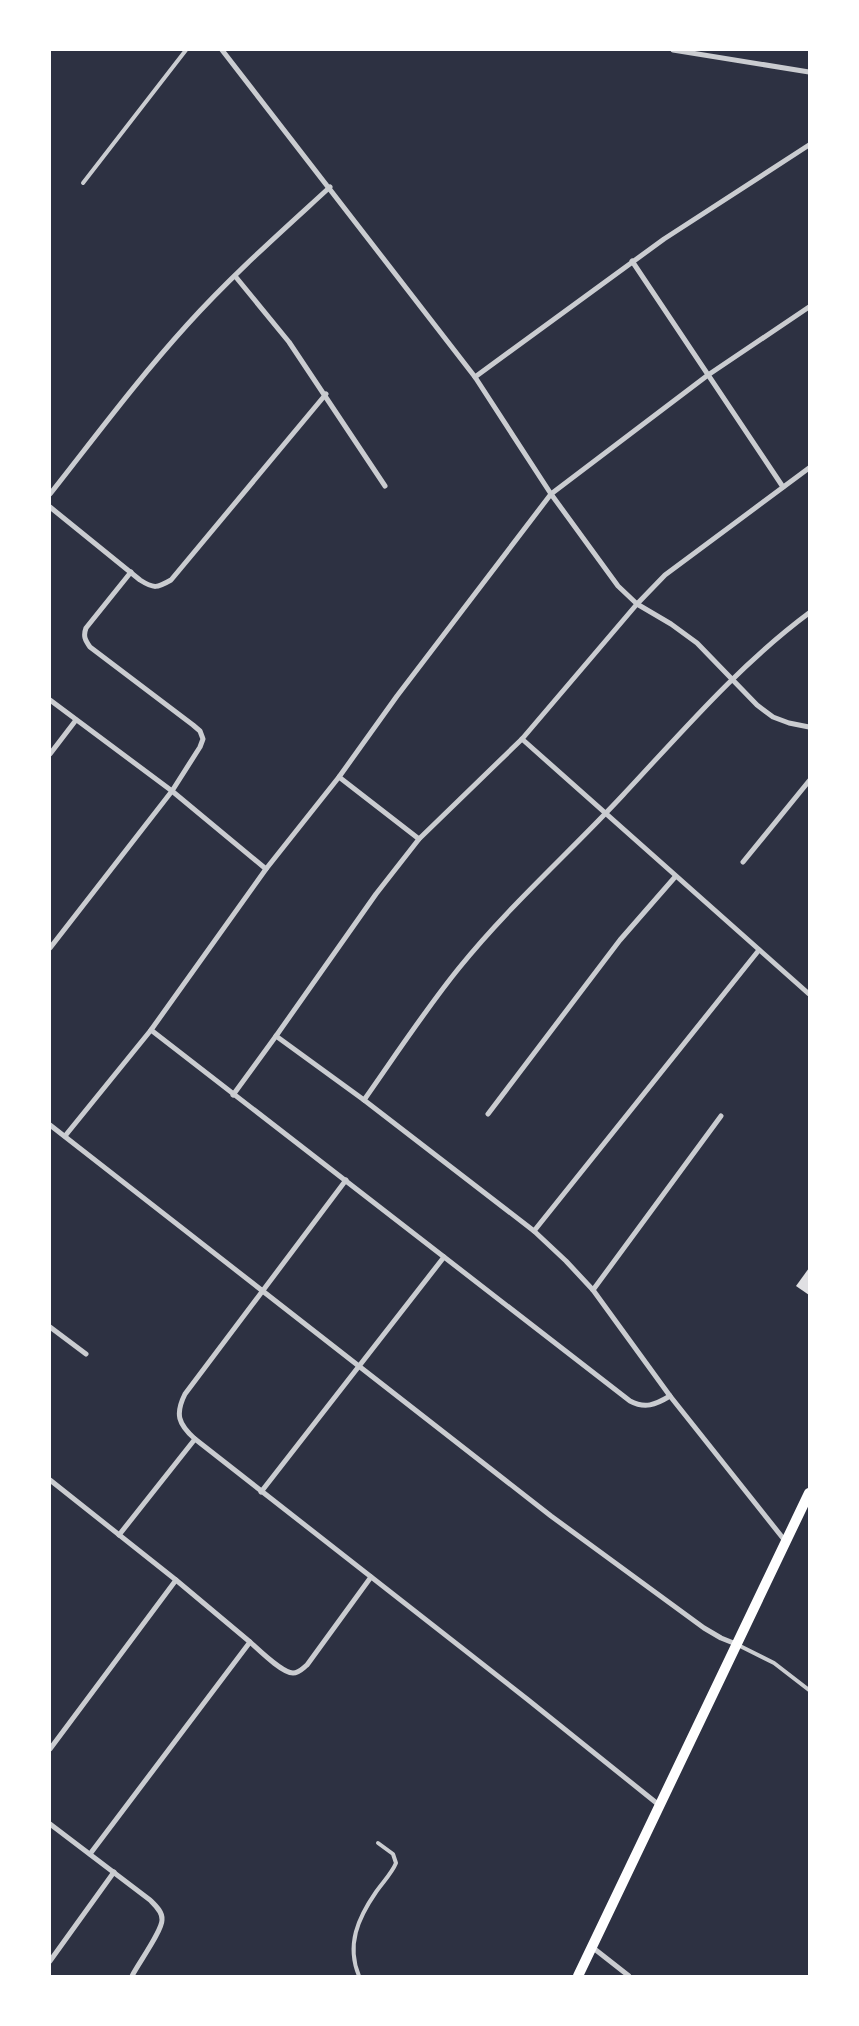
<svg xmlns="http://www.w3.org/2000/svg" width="859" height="2026" font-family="Montserrat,sans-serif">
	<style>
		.building { fill: #e0e0e3 }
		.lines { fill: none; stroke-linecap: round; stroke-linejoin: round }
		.service { stroke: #caccd0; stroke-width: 4 }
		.minor { stroke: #caccd0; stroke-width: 5 }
		.secondary { stroke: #fff; stroke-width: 10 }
	</style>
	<rect width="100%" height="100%" fill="#2d3142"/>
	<polygon class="building" points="809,1268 809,1295 796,1286"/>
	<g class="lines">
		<g class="service">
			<polyline points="83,183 186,50"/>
			<polyline points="738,1645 774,1663 809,1690"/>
			<path d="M359,1976C346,1945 358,1918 376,1892C383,1882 392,1873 396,1863L393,1854L378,1843"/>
		</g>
		<g class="minor">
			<polyline points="222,50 475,377 551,494 618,586 637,604 671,624 697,643 757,705 773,717 789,723 809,727"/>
			<polyline points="673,50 809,72"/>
			<polyline points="632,261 783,487"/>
			<polyline points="235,276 289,342 385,486"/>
			<polyline points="475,377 664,239 809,145"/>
			<path d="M50,494C95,437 138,379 187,325C231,276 281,232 330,187"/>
			<path d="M50,507L140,580C154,589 157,588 171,580L326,394"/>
			<polyline points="50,700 172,791 266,869"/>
			<polyline points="522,739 809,994"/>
			<polyline points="50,754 76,720"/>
			<polyline points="339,777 419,839"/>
			<polyline points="743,862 809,781"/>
			<path d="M50,948L172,791L200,747L203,739L200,731L193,725L90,647C85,640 83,636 86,628L131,572"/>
			<path d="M151,1030L630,1401C645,1409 655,1405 670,1396"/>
			<polyline points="276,1036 364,1100 534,1231 566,1261 593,1290 670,1396 786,1542"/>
			<polyline points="233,1095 276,1036 376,894 419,839 522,739 637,604 665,575 809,468"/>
			<path d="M364,1100C395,1056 425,1010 459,968C509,906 569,853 623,795C682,732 739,665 809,613"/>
			<polyline points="488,1114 620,940 675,877"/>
			<polyline points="50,1125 551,1516 704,1628 721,1638 736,1644"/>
			<polyline points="65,1136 151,1030 266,869 339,777 397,696 551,494 708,375 809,307"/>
			<path d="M346,1180L185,1394C175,1414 178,1424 195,1439L527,1699L659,1805"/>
			<polyline points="534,1231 759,950"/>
			<polyline points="593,1290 721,1116"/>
			<polyline points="50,1327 86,1354"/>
			<polyline points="50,1480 176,1580 250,1642 90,1854"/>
			<polyline points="261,1492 444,1257"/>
			<polyline points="119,1535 195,1439"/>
			<path d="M250,1642C259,1650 282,1673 293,1673C299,1673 303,1668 307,1665L371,1577"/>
			<polyline points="50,1749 176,1580"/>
			<path d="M50,1824L150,1900C155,1905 163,1912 162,1920C162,1931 138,1964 132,1976"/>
			<polyline points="592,1947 629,1976"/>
			<polyline points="50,1961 114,1872"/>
		</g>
		<polyline class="secondary" points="578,1976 809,1493"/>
	</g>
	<rect width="859" height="2026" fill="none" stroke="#ffffff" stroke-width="102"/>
</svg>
